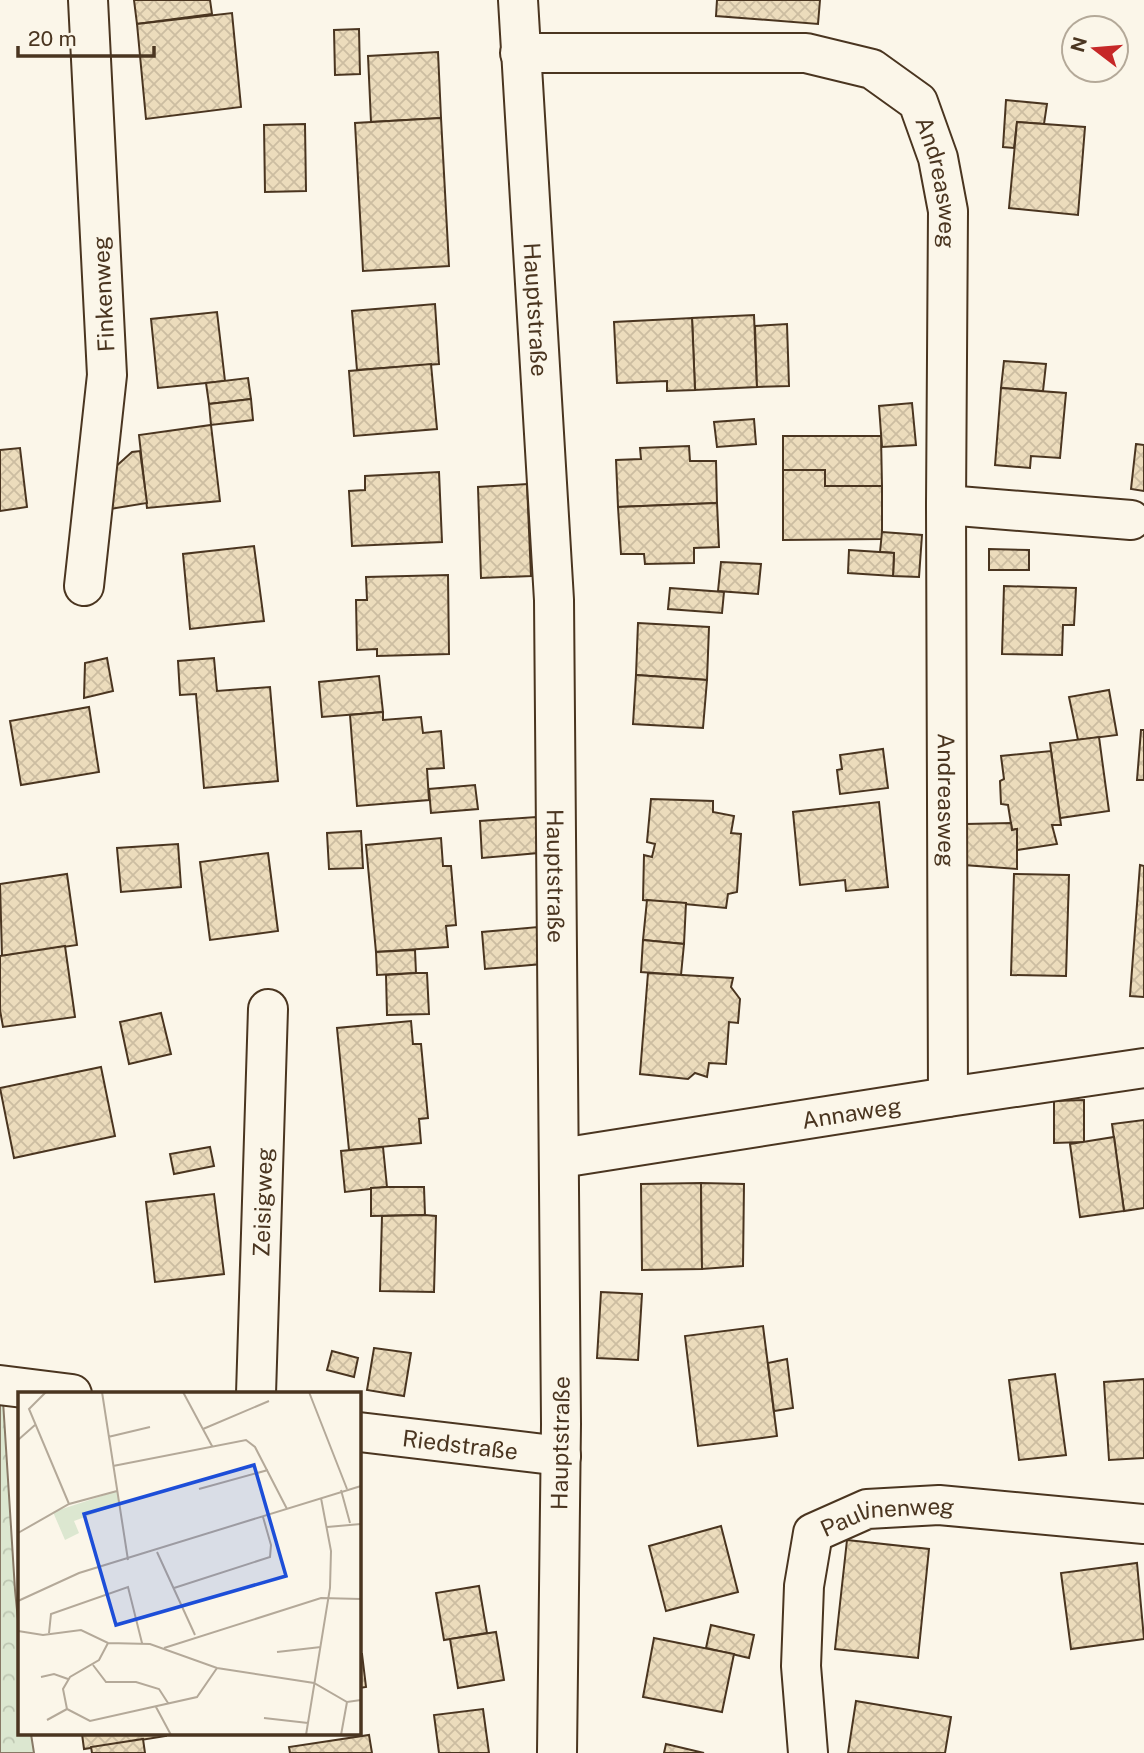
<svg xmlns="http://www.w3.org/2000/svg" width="1144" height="1753" font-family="'Public Sans',sans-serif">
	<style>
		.forest { fill: url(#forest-crowns); stroke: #887966; stroke-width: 2 }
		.building { fill: url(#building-cross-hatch); stroke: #4a3520; stroke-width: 2 }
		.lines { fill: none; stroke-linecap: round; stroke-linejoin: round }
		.minor-casing { stroke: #4a3520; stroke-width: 42 }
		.minor { stroke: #fbf6e9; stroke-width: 38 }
		.labels { text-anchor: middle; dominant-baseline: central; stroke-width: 5; stroke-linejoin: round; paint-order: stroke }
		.street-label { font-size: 23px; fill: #4a3520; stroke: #fbf6e9 }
		.inset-road { fill: none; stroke: #b4a999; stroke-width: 2 }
		.view { fill: #1d4ed8; fill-opacity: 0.15; stroke: #1d4ed8; stroke-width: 3.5 }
		.inset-edge { fill: none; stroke: #4a3520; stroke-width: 3.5 }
	</style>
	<defs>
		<pattern id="forest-crowns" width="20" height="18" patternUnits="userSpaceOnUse" patternTransform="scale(1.75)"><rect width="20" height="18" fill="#dce7d0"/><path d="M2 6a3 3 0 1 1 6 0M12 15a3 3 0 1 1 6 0" fill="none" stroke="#bec7b2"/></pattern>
		<pattern id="building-cross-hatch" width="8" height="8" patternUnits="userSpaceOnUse" patternTransform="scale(1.75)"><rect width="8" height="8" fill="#ecdcbc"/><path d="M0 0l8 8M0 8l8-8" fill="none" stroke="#ccbda1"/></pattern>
	</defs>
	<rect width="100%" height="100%" fill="#fbf6e9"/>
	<polygon class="forest" points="0,1385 2,1385 15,1590 19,1630 19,1734 31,1734 34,1753 0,1753"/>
	<g class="building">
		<polygon points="134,0 210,0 212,14 137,24"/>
		<polygon points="717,0 820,0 818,24 716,16"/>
		<polygon points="232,13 241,107 146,119 137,24"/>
		<polygon points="359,29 360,74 335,75 334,30"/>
		<polygon points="438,52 441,118 371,122 368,56"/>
		<polygon points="1006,100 1047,104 1044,124 1017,122 1014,148 1003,147"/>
		<polygon points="441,118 449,266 363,271 355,123"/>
		<polygon points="1017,122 1085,127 1078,215 1009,208"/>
		<polygon points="305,124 306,191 265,192 264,125"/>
		<polygon points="435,304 439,364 357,370 352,311"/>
		<polygon points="217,312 225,381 158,388 151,319"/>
		<polygon points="754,315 757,387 695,390 692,318"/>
		<polygon points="692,318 695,390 667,391 667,381 617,383 614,322"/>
		<polygon points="787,324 789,386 757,387 755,326"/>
		<polygon points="1004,361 1046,364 1043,391 1001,388"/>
		<polygon points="431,364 437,429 354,436 349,371"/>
		<polygon points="248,378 251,399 209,404 206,383"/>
		<polygon points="1001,388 1066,393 1060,458 1031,456 1030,468 995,465"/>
		<polygon points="251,399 253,420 211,425 209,404"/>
		<polygon points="912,403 916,445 882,447 879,406"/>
		<polygon points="754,419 756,444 717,447 714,422"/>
		<polygon points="211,425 220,501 147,508 139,435"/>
		<polygon points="783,436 881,436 882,486 825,486 825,470 783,470"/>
		<polygon points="1136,444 1144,445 1144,491 1131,489"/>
		<polygon points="689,446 690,461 716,461 717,503 618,507 616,460 641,459 640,448"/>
		<polygon points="20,448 27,507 0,511 0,450"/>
		<polygon points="140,451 147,503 110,509 113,469 132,452"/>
		<polygon points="783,470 825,470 825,486 882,486 882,539 783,540"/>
		<polygon points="439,472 442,542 352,546 349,491 365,490 365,476"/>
		<polygon points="527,484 531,576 481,578 478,487"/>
		<polygon points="717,503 719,547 694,548 694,563 645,564 644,554 621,554 618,507"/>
		<polygon points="882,532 922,535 919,577 893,576 894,553 880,552"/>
		<polygon points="254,546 264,621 190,629 183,554"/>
		<polygon points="989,549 1029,550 1029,570 989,570"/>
		<polygon points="849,550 894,553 893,576 848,573"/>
		<polygon points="721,562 761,564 758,594 718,591"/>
		<polygon points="448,575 449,654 377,656 377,649 357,650 356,600 367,600 366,577"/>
		<polygon points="1004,586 1076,588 1074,625 1063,625 1062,655 1002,654"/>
		<polygon points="670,588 724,592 722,613 668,609"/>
		<polygon points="638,623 709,627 707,680 636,675"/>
		<polygon points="107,658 113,691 84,698 85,663"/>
		<polygon points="214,658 217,691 270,687 278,781 204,788 196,694 180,695 178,661"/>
		<polygon points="636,675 707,680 703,728 633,724"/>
		<polygon points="379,676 383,712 322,717 319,682"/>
		<polygon points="1109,690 1117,735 1078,740 1069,697"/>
		<polygon points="89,707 99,772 21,785 10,721"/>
		<polygon points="383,712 383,720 421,717 423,733 441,731 444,768 427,769 429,800 357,806 350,715"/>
		<polygon points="1141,730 1144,730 1144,780 1137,780"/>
		<polygon points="1099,737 1109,811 1060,818 1050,743"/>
		<polygon points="883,749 888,788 840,794 837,770 842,769 840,755"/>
		<polygon points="1051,751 1061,825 1052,825 1057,844 1017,850 1017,829 1012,830 1008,805 1001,804 1000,781 1004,779 1001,756"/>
		<polygon points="475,785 478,809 431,813 429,789"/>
		<polygon points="651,799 713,801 713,812 734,816 731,833 741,834 737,892 728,894 726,908 643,900 644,855 652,857 655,844 647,842"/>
		<polygon points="879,802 888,887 846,891 845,880 800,885 793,812"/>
		<polygon points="536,817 538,853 482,858 480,821"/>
		<polygon points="1011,823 1012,830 1017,829 1017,869 964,865 966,824"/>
		<polygon points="361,831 363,868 329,869 327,833"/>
		<polygon points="441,838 443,866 451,866 456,925 446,926 448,947 376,952 366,845"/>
		<polygon points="178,844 181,887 121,892 117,848"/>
		<polygon points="268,853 278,931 210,940 200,862"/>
		<polygon points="1140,865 1144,866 1144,997 1130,996"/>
		<polygon points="67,874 77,945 2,956 0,884"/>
		<polygon points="1014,874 1069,875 1066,976 1011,975"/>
		<polygon points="647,900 686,903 684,944 643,940"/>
		<polygon points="538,927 542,964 485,969 482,932"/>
		<polygon points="643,940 684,944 681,975 641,972"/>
		<polygon points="65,946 75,1017 3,1027 0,1010 0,956"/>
		<polygon points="415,950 416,973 377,975 376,952"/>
		<polygon points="416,973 427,973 429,1014 387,1015 386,975"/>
		<polygon points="648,973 733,978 731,987 740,999 738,1023 729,1022 726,1064 709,1063 707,1077 695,1073 688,1079 640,1074"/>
		<polygon points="161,1013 171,1054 129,1064 120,1022"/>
		<polygon points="411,1021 413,1044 421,1044 428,1118 419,1119 421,1143 349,1150 337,1028"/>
		<polygon points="101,1067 115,1136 14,1158 0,1088"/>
		<polygon points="1084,1100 1084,1142 1054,1143 1054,1101"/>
		<polygon points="1144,1120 1144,1208 1124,1211 1112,1124"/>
		<polygon points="1114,1137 1124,1211 1080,1217 1070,1144"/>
		<polygon points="210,1147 214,1166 174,1174 170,1154"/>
		<polygon points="383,1147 387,1187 345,1192 341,1151"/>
		<polygon points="701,1183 702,1269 642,1270 641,1184"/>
		<polygon points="701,1183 744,1184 743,1266 702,1269"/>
		<polygon points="387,1187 424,1187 425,1215 371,1216 371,1188"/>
		<polygon points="214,1194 224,1274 155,1282 146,1202"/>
		<polygon points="425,1215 436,1216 434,1292 380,1291 382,1216"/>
		<polygon points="601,1292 642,1294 638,1360 597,1358"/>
		<polygon points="763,1326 777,1436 698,1446 685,1336"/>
		<polygon points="374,1348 411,1353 404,1396 367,1390"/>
		<polygon points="332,1351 358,1358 354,1377 327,1370"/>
		<polygon points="787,1359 793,1408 774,1411 768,1363"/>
		<polygon points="1055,1374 1066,1455 1019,1460 1009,1380"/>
		<polygon points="1144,1379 1144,1458 1109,1460 1104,1382"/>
		<polygon points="721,1526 738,1592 666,1611 649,1546"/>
		<polygon points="847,1540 929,1549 918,1658 835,1649"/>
		<polygon points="1137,1563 1144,1639 1071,1649 1061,1573"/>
		<polygon points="479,1586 487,1633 444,1640 436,1593"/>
		<polygon points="711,1625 754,1635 749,1658 706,1648"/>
		<polygon points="496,1632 504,1680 458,1688 450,1639"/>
		<polygon points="654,1638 734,1654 722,1712 643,1697"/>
		<polygon points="359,1654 362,1654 366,1687 359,1688"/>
		<polygon points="856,1701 951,1717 945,1753 848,1753"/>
		<polygon points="483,1709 489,1753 439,1753 434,1715"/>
		<polygon points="82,1734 166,1734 166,1736 84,1749"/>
		<polygon points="369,1735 372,1753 290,1753 289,1747"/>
		<polygon points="143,1739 145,1753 92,1753 91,1747"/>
		<polygon points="666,1744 704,1753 664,1753"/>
	</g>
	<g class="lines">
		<g class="minor-casing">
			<g id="minor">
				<path id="s1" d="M518,0L554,600L561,1424L557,1753"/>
				<path id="s2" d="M520,53H806L872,69L918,102L938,158L948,211L946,505L948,1097"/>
				<polyline points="946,505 1131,520"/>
				<polyline points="84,586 107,375 88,0"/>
				<path id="s3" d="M561,1158L948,1097L1144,1068"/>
				<polyline points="0,1385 72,1394"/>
				<path id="s4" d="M256,1394L268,1009"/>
				<path id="s5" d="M359,1432L561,1456"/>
				<path id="s6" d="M808,1753L801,1666L804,1586L813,1533L867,1509L939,1505L1144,1524"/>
			</g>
		</g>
		<use href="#minor" class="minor"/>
	</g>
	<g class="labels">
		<g class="street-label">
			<text stroke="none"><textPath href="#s2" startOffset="494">Andreasweg</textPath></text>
			<text transform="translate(103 294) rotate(-93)">Finkenweg</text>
			<text stroke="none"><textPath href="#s1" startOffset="310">Hauptstraße</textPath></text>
			<text stroke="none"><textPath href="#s2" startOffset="1113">Andreasweg</textPath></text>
			<text stroke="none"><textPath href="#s1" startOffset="877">Hauptstraße</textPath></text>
			<text stroke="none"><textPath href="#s3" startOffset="294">Annaweg</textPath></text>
			<text stroke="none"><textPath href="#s4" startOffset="192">Zeisigweg</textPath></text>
			<text transform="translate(560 1443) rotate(-89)">Hauptstraße</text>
			<text stroke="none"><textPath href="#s5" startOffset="102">Riedstraße</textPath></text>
			<text stroke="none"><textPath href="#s6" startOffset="299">Paulinenweg</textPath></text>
		</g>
	</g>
	<g transform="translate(18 1392)">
		<rect width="343" height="343" fill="#fbf6e9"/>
		<path d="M99,99L102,112L56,129L61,141L47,148L35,120Z" fill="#dce7d0"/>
		<path class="inset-road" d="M28,0L11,17L51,112M84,0L110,168M165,0L194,54M291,0L329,97M185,37L251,9M90,45L132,35M0,48L17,33M95,74L228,48L237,55L269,117M181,97L250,78M323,98L332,131M309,135L343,132M0,141L51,112L99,99M139,160L177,243M156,196L252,165L253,153L245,125M0,209L61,181L343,94M0,239L25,243L63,238L90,251L132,252L199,276L296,291L329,310L343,308M31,241L33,222L110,195L124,251M90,251L81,268L52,285L45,297L49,317L72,329L179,305L199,276M146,256L303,206L343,207M259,260L303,255M75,273L88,290H118L141,297L150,311M23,285L36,282L50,287M138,315L153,343M246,326L290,331M29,328L49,317M288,343L312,196L313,159L303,106M323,343L329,310"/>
		<path class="view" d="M236,73L268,184L98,233L66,122Z"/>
		<rect width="343" height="343" class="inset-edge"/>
	</g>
	<g transform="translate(1095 49) rotate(286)"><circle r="33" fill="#fbf6e9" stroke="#b4a999" stroke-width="2"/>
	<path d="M0-5L12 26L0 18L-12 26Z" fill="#c62828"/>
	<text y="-10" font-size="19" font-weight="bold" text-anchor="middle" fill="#4a3520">N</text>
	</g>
	<path d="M18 46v10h136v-10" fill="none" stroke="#4a3520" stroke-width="3.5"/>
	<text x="28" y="46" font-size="21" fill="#4a3520" stroke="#fbf6e9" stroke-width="5" paint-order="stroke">20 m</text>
</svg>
